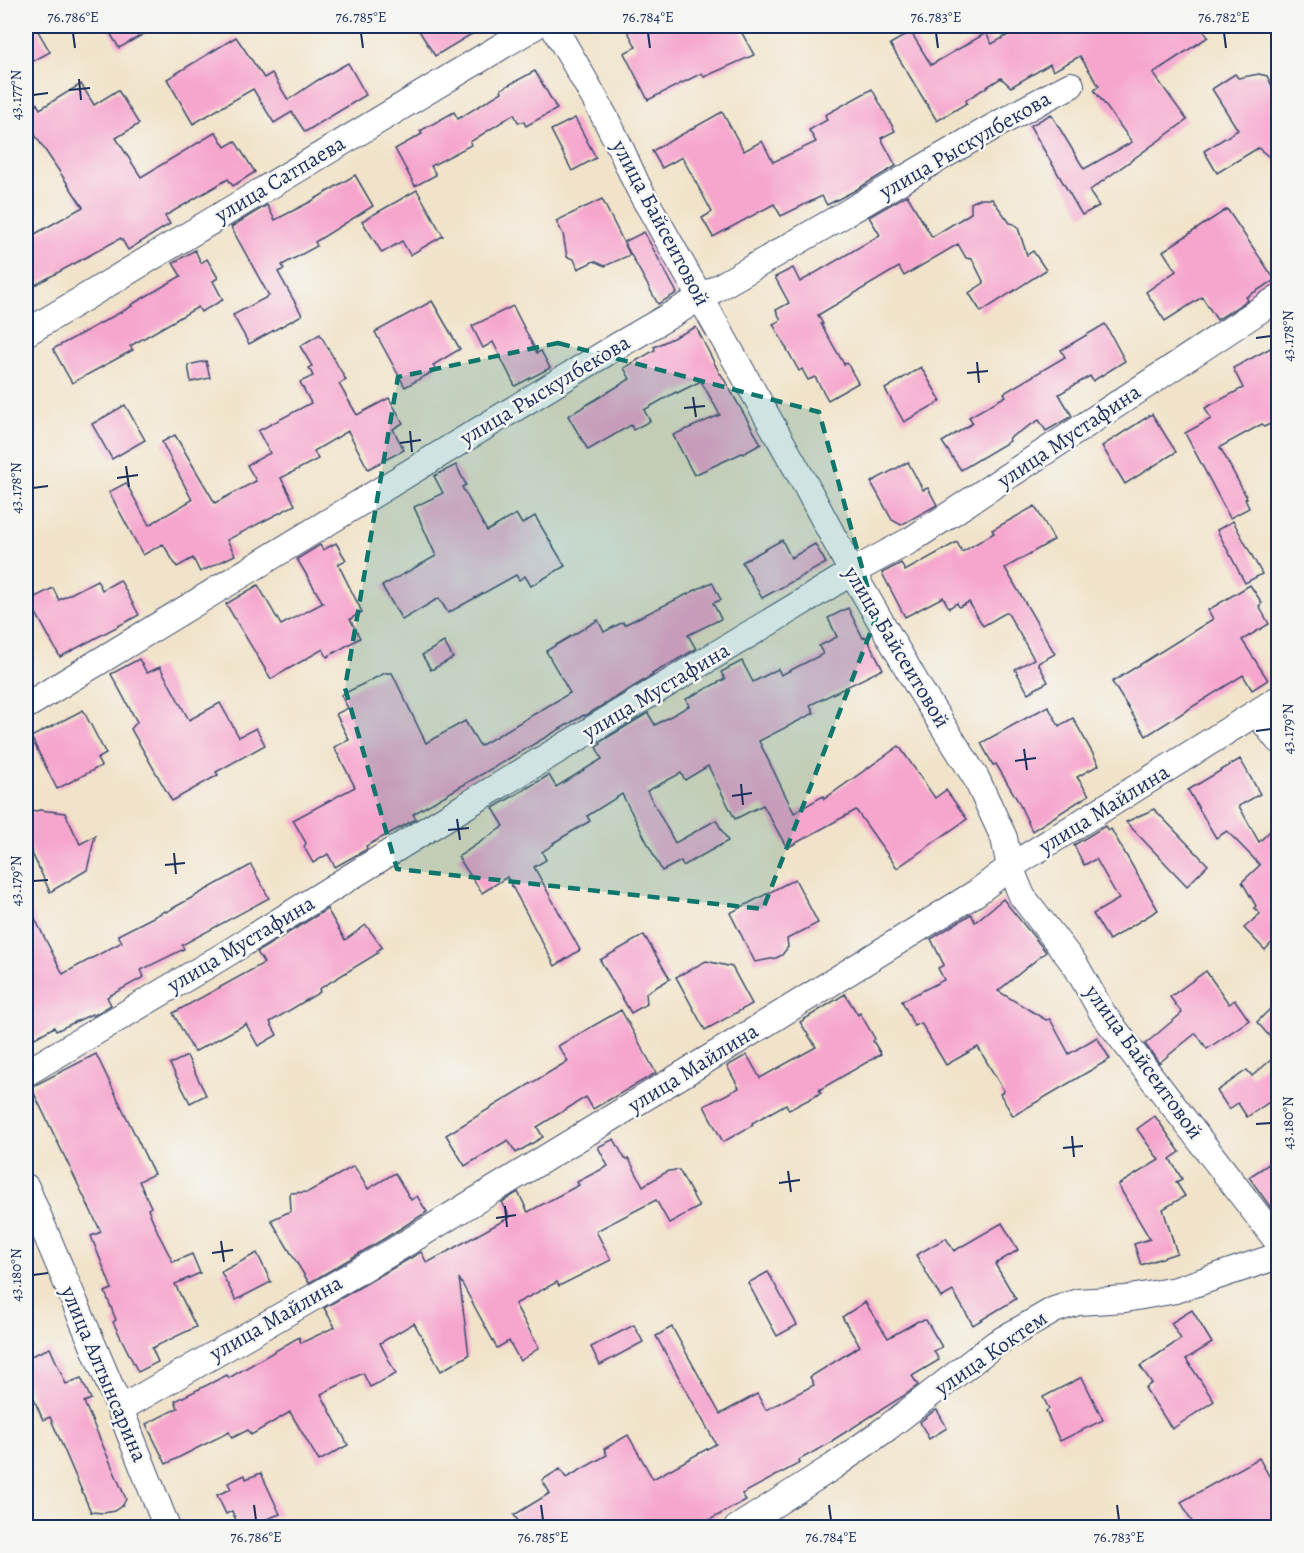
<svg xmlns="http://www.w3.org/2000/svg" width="1304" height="1553" font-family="Alegreya,serif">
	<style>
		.building { fill: #f6a6cd }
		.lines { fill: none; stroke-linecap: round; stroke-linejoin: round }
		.minor-casing { stroke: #3b4a6e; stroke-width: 28 }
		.minor { stroke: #fff; stroke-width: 26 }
		.marked { fill: #0f766e; fill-opacity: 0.2; stroke: #0f766e; stroke-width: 4.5; stroke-dasharray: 12 8; stroke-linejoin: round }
		.ticks { fill: none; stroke: #1b2f5e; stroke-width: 2 }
		.labels { text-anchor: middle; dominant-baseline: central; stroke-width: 5; stroke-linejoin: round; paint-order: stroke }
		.street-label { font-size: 22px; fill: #1b2f5e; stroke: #f6f6f2 }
		.neatline { fill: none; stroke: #1b2f5e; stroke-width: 2 }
		.ticks-label { font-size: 15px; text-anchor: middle; fill: #1b2f5e }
	</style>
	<rect width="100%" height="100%" fill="#f6f6f2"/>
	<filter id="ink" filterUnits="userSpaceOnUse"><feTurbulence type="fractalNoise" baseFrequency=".0167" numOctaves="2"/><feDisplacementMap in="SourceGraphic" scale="12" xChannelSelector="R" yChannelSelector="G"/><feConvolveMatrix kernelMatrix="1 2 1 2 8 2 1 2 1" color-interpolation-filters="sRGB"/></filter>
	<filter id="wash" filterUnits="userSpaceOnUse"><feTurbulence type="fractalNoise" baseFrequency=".008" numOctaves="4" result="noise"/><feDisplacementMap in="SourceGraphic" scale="24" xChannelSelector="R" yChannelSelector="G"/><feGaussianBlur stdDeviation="1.35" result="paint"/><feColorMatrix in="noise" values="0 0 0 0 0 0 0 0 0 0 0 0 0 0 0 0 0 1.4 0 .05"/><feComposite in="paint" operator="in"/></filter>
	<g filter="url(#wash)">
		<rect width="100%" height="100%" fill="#f1e3c9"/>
		<g id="blocks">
			<g class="building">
				<polygon points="26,26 35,26 50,52 26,65"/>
				<polygon points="106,26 158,26 119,48"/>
				<polygon points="416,26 485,26 435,56"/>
				<polygon points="625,26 738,26 754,55 704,77 702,73 648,100 624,53 636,47"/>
				<polygon points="1024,26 1200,26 1208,37 1153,73 1187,120 1089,191 1099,206 1082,215 1030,126 1051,114 1084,169 1132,142 1094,90 1099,86 1080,56 1053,71 1050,64 1011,87 1001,78 966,100 967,103 937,121 890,44 911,32 931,65 986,33 992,44"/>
				<polygon points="236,37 264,78 272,73 288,100 318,80 348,63 366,95 305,132 292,112 274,123 253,89 193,124 167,79"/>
				<polygon points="535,71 557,109 526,126 524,122 518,122 514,114 470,142 471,145 431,166 436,175 415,186 395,149 422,134 420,131 454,112 458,119 502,92 501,89"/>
				<polygon points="1235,74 1238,78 1259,74 1267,76 1278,98 1278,164 1258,148 1217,173 1204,151 1238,130 1212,89"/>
				<polygon points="81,84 94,105 118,90 139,124 116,138 141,177 216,132 225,147 235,141 255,172 233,186 228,179 165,216 170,224 128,250 121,238 26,290 26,239 83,207 33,132 26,136 26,85 40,109"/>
				<polygon points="872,89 895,131 881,138 896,166 854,191 827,205 822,196 781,216 774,204 713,237 702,218 712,212 682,157 662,168 652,151 722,112 744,151 762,141 773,162 816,142 809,130 827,120 825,115"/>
				<polygon points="575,118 596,158 572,171 551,130"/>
				<polygon points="355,175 373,206 315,242 317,246 282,265 284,269 278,272 302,315 249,344 233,315 269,296 231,227 267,205 275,220 310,202"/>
				<polygon points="417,190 443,236 410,255 402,241 382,253 362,221"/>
				<polygon points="907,195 932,237 971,213 971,203 979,199 992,199 1010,223 1014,224 1018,228 1027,255 1033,251 1046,270 981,312 969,293 984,283 972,259 966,258 958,244 904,276 899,267 818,315 823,324 821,324 844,364 847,363 858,383 828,400 815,377 808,380 802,369 799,371 773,324 781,320 776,310 789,303 775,277 793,268 800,282 880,235 869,217"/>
				<polygon points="602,199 630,255 605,266 594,261 578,269 574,259 567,257 563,234 556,221"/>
				<polygon points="1227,209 1275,280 1246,297 1248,300 1217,320 1202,297 1165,321 1146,292 1176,271 1163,251"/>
				<polygon points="644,232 677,293 658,304 624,242"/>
				<polygon points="195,250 201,263 207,259 218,278 213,281 223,300 201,312 198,307 130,346 133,350 72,383 53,349 132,306 131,305 181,276 173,263"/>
				<polygon points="432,301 460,349 433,365 436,370 405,387 375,332"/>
				<polygon points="513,306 537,353 541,351 550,368 515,386 493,342 483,348 472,326"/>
				<polygon points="1105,324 1125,361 1093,381 1090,376 1059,394 1072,416 1046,431 1039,420 1009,438 1010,441 961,470 942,442 973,423 969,417 1006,396 1004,393 1065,357 1061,350"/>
				<polygon points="696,327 720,374 721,374 761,444 743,454 742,453 694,475 673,435 720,415 701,381 677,393 676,392 644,410 650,421 633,430 631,425 588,450 568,416 630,379 624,368 655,350 654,347"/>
				<polygon points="320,334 346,380 339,384 357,415 389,398 403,423 393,429 404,450 368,469 348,431 314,451 318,459 281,478 295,505 227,540 235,555 200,572 193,558 177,567 163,544 143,555 109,492 126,483 149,525 192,500 162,442 175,435 215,503 256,481 247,465 270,453 258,431 311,403 300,382 313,376 309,368 312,366 300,346"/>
				<polygon points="1278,344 1278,420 1264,427 1262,424 1220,447 1247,498 1245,499 1249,508 1230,518 1185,433 1211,419 1205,408 1243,388 1233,368"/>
				<polygon points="206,361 210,378 191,382 188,365"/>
				<polygon points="921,367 941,401 904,422 885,389"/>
				<polygon points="125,405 145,440 112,459 92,424"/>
				<polygon points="1152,414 1176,452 1125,484 1102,446"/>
				<polygon points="908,462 923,490 928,488 937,505 901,525 892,520 871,482"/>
				<polygon points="456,465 466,485 462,487 487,531 516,514 522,524 535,516 565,566 531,586 525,576 519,580 516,575 448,613 439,598 402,620 382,586 436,556 414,507 443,493 434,476"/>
				<polygon points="1035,506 1054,540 1005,568 1055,654 1038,663 1048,682 1028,693 1015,669 1034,659 1007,612 983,626 969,602 959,607 957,603 949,608 943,597 905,617 882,573 901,563 905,571 957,542 962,552 994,533 992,530"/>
				<polygon points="1233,521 1262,574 1245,583 1217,530"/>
				<polygon points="782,540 791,558 815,544 826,563 762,598 742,562"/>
				<polygon points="336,543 346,560 338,564 362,612 350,619 360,638 327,657 323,649 271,679 226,604 258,585 281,625 323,603 297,559 320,545 323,550"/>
				<polygon points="97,580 102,590 120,580 139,615 60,657 29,600 53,588 59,600"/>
				<polygon points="712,582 721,600 713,603 721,619 688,635 696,649 652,674 653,675 585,716 584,715 413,814 416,819 366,846 367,849 360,853 335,867 328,854 313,863 304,847 306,843 293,820 355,787 334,747 349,740 336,714 348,708 341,695 385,673 392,673 426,743 465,721 480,746 570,693 546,651 598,620 604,632 623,622 624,625"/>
				<polygon points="1250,585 1262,603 1259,606 1269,624 1242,640 1268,680 1252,690 1243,675 1146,736 1112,682 1213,619 1208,610"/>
				<polygon points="848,608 863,638 866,637 883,669 810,705 814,713 759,741 794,813 823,796 824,799 899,746 935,798 946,790 967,819 897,868 856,810 787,848 763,805 735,819 708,766 685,780 681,773 647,791 675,843 716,820 728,841 683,866 681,861 662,871 622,794 587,816 590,821 553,843 554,844 542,852 546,860 534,867 580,950 555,966 507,877 482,893 458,857 504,826 493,808 549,775 556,787 602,759 596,747 601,744 600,742 648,713 655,725 689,706 686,699 725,679 721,672 742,661 753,682 778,669 781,675 823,654 819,646 837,637 828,618"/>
				<polygon points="444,642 453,658 431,670 422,655"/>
				<polygon points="139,659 147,673 160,667 189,720 220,703 239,737 256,728 265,745 216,772 218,775 172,801 131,729 137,722 111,674"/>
				<polygon points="1048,706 1059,726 1073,718 1099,765 1077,777 1089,795 1032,831 1018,801 996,764 993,765 981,743"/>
				<polygon points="83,710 106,754 97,759 101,766 57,789 31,737"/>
				<polygon points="1240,759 1260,794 1239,806 1259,842 1278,823 1278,936 1265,950 1244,928 1260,914 1254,908 1256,906 1242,882 1260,865 1227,831 1216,838 1188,790"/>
				<polygon points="1154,809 1208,865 1187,886 1126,822"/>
				<polygon points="40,810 65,813 80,844 95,836 87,870 50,892 26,840 26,822 29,819 31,812"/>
				<polygon points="1105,826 1108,831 1111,829 1158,910 1109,940 1093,914 1119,899 1096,859 1084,865 1074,845"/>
				<polygon points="251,865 269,898 182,945 184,949 141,970 144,977 107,997 111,1005 93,1016 92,1014 56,1031 54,1027 26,1043 26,901 63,974 122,942 118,935 165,911 166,912"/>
				<polygon points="795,879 818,923 787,939 788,947 782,955 776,958 755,962 730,913"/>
				<polygon points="1003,899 1046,952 998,991 1046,1020 1050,1019 1069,1054 1097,1037 1110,1059 1013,1116 1000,1094 1004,1091 978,1047 946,1065 921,1023 914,1026 902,1001 944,980 938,968 944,965 931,939 971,914 975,922"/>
				<polygon points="327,909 345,940 366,925 382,947 377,951 378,953 319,989 320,992 270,1022 277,1035 258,1046 246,1024 194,1052 173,1013 264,963 257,952"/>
				<polygon points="644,935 670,979 646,993 647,1004 631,1013 600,960"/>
				<polygon points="706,961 732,967 752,1004 705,1030 676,977"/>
				<polygon points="1206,971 1229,1004 1235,1000 1249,1020 1207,1049 1196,1033 1159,1063 1145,1044 1182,1013 1170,997"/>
				<polygon points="845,994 858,1015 860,1013 875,1039 873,1041 881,1054 819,1090 821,1093 789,1110 786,1104 752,1123 753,1125 723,1142 704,1106 739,1088 727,1066 747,1055 760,1078 816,1047 800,1022"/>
				<polygon points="1278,1001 1278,1046 1257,1022"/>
				<polygon points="621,1010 656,1073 593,1109 586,1097 537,1127 543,1137 516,1153 508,1140 465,1166 446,1135 568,1061 558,1046"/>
				<polygon points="96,1054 154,1174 139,1181 151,1207 148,1209 159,1235 173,1262 192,1254 200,1273 175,1284 196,1327 152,1348 158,1362 138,1372 113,1322 116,1320 105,1292 112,1289 91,1236 101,1232 31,1087"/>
				<polygon points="1278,1054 1278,1096 1247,1117 1238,1103 1229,1109 1217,1091 1247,1070 1252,1076"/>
				<polygon points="187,1056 206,1095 190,1103 170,1064"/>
				<polygon points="1155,1116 1180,1152 1170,1159 1182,1179 1176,1182 1185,1196 1163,1209 1177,1253 1141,1265 1134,1244 1150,1239 1118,1185 1159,1160 1137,1129"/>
				<polygon points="614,1139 625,1159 629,1159 643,1186 668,1171 679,1170 699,1207 669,1223 656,1200 596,1231 611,1260 559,1286 557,1282 515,1304 539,1348 520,1361 509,1341 497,1348 459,1278 469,1355 441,1371 414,1323 380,1343 396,1374 370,1387 363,1373 321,1394 348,1445 319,1461 290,1412 251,1435 248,1430 232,1438 229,1432 166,1464 146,1424 178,1408 175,1401 227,1375 229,1378 299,1337 301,1343 335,1327 324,1308 421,1252 427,1263 510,1217 502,1202 518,1192 528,1212 579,1185 577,1182 608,1166 598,1147"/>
				<polygon points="1278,1158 1278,1218 1249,1177"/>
				<polygon points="354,1166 368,1189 395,1173 411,1200 417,1196 427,1212 382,1240 309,1283 271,1220 291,1211 290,1193 308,1192"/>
				<polygon points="1002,1223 1018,1250 995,1264 1016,1299 973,1325 953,1291 941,1298 916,1255 946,1238 954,1251"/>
				<polygon points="257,1253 271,1282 236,1300 221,1272"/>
				<polygon points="768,1272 797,1325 777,1336 748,1283"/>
				<polygon points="865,1302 888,1338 918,1321 926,1320 942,1347 934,1351 939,1360 912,1376 918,1385 905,1395 833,1440 833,1441 799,1460 800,1463 742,1494 746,1500 697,1527 522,1527 514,1515 550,1493 542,1480 560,1469 566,1478 607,1455 604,1449 628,1435 653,1479 716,1444 656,1336 672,1327 720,1414 757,1394 766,1410 814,1385 810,1377 860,1346 842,1317"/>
				<polygon points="1192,1310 1212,1343 1186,1359 1214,1401 1172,1429 1145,1388 1152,1383 1140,1366 1181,1339 1171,1323"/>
				<polygon points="634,1325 643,1342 600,1365 591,1347"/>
				<polygon points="50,1348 66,1384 81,1378 91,1399 84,1402 126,1499 123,1505 114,1511 104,1513 91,1512 50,1417 43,1420 26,1381 26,1358"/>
				<polygon points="1082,1377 1103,1420 1060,1441 1046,1411 1049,1409 1043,1397"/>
				<polygon points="937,1410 947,1428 929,1439 920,1422 934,1411"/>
				<polygon points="1259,1458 1278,1492 1278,1527 1195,1527 1181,1502"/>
				<polygon points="261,1473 280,1514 267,1519 271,1527 239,1527 232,1511 226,1514 217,1495 231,1489 228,1483 245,1475 246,1479"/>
			</g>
		</g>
	</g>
	<g filter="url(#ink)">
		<use href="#blocks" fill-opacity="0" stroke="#3b4a6e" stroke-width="1.5"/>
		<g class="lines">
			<g class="minor-casing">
				<g id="minor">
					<path d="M553,26C575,63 597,101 617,141C628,163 636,187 650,208L804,482L852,572L919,688L976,778L1004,838L1010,867L1022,896L1076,966L1103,1014L1278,1242"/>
					<polyline points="26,333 535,26"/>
					<path d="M26,706L619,345C694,301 770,258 845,214C920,170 994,124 1071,85"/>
					<polyline points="1257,713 1278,740"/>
					<polyline points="26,1073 218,959 439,822 852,572 911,540 1278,298"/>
					<polyline points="26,1187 120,1409 167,1528"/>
					<polyline points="120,1409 390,1253 734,1043 976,893 1010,867 1278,699"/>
					<polyline points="737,1528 834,1466 887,1428 995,1344 1054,1310 1078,1302 1125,1299 1176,1290 1278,1256"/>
				</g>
			</g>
			<use href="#minor" class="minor"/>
		</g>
	</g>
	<path class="marked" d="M558,343L819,412L876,618L763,909L397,869L345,688L398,377Z"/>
	<path class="ticks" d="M73,33L75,48M361,33L363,48M648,33L650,48M936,33L938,48M1224,33L1226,48M79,79L81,100M69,90L90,88M33,95L48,93M1256,338L1271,336M977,362L979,383M967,373L988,371M693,397L696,417M684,408L705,406M410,431L412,452M400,443L421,440M126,466L129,487M117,478L138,475M33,488L48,486M1256,731L1271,729M1024,749L1027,770M1015,761L1036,758M741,784L743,805M732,796L752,793M457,819L460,840M448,830L469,828M174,853L176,874M165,865L185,863M33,881L48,880M1256,1124L1271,1123M1072,1136L1074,1157M1063,1148L1083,1146M788,1171L791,1192M779,1183L800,1180M505,1206L507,1227M496,1218L516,1215M221,1241L224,1262M212,1253L233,1250M33,1275L48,1273M254,1505L256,1520M541,1505L543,1520M829,1505L831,1520M1117,1505L1119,1520"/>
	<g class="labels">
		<g class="street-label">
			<text transform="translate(965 145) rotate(-30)">улица Рыскулбекова</text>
			<text transform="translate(280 179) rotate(-31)">улица Сатпаева</text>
			<text transform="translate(661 223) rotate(62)">улица Байсеитовой</text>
			<text transform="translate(545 390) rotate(-31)">улица Рыскулбекова</text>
			<text transform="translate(1069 436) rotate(-34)">улица Мустафина</text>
			<text transform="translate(897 647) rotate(59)">улица Байсеитовой</text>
			<text transform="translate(656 691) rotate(-31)">улица Мустафина</text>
			<text transform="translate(1104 809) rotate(-32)">улица Майлина</text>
			<text transform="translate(241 944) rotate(-31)">улица Мустафина</text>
			<text transform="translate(1144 1062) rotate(54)">улица Байсеитовой</text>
			<text transform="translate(693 1068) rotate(-32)">улица Майлина</text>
			<text transform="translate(276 1318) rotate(-30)">улица Майлина</text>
			<text transform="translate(991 1353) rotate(-35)">улица Коктем</text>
			<text transform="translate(104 1374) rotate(67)">улица Алтынсарина</text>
		</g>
	</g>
	<rect width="1304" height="1553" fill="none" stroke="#f6f6f2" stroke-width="66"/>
	<rect x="33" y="33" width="1238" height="1487" class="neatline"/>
	<g class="ticks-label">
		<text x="73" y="22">76.786°E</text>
		<text x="361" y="22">76.785°E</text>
		<text x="648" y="22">76.784°E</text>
		<text x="936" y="22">76.783°E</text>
		<text x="1224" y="22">76.782°E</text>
		<text transform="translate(16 95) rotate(-90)" y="5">43.177°N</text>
		<text transform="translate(1288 336) rotate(-90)" y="5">43.178°N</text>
		<text transform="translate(16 488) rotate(-90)" y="5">43.178°N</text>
		<text transform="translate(1288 729) rotate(-90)" y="5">43.179°N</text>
		<text transform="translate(16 881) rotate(-90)" y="5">43.179°N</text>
		<text transform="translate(1288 1123) rotate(-90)" y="5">43.180°N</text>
		<text transform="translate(16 1275) rotate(-90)" y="5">43.180°N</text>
		<text x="256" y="1542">76.786°E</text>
		<text x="543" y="1542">76.785°E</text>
		<text x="831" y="1542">76.784°E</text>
		<text x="1119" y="1542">76.783°E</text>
	</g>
</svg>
